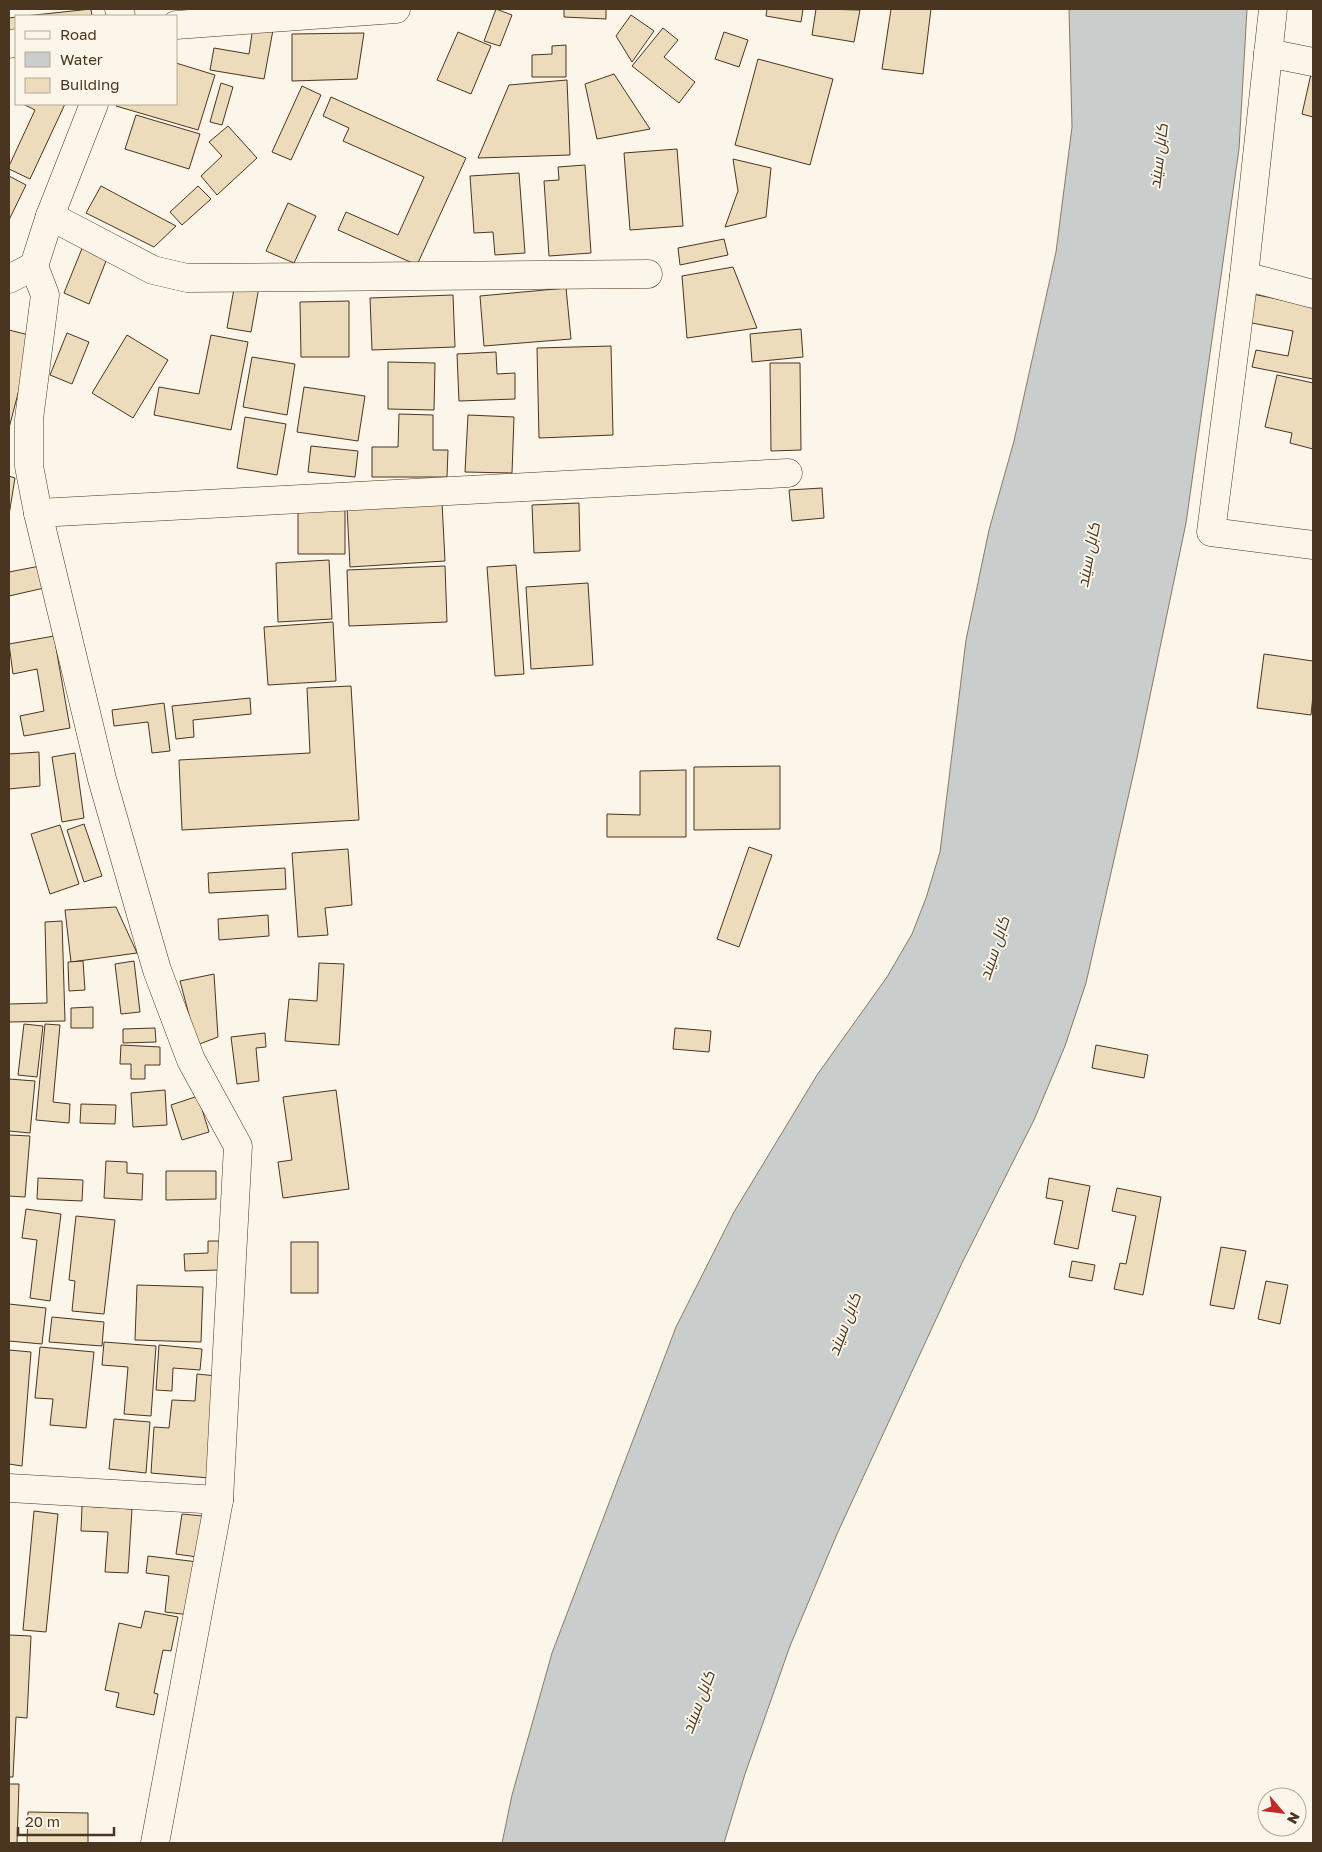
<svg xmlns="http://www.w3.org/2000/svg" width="1322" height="1852" font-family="'Golos Text',Cairo,sans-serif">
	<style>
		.water { fill: #c9cecd; stroke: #887966 }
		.building { fill: #ecdcbc; stroke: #4a3520 }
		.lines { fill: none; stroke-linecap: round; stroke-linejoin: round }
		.street-casing { stroke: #4a3520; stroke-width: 29 }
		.street { stroke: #fbf6e9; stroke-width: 28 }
		.labels { text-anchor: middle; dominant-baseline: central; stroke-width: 4; stroke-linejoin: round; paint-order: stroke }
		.water-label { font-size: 16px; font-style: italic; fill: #4a3520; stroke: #fbf6e9 }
	</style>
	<rect width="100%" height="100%" fill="#fbf6e9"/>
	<polygon class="water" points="1069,9 1247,9 1239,149 1186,523 1137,758 1086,983 1065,1046 1034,1120 962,1263 837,1534 790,1646 745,1774 724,1843 502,1843 512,1795 552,1653 676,1327 734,1212 817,1075 887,977 912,934 926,898 940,852 966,640 989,530 1014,441 1056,252 1072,127"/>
	<g class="building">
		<polygon points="91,9 92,16 25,16"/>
		<polygon points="496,9 512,15 500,46 484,41"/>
		<polygon points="564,9 606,9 606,19 564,17"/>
		<polygon points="767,9 803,9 801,22 766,16"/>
		<polygon points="816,9 860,10 854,42 812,35"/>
		<polygon points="891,9 931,9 923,74 882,69"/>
		<polygon points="631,15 654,31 632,62 616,36"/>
		<polygon points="16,17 16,34 10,35 9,18"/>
		<polygon points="253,27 273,30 264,79 210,70 214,48 249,54"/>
		<polygon points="663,28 678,40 664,57 695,82 679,103 632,66"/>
		<polygon points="458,32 491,46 471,94 437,80"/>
		<polygon points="724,32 748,40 739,67 715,59"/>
		<polygon points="364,33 357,79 292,81 292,34"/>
		<polygon points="566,45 566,77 532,77 532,55 552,54 552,46"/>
		<polygon points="758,59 833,79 810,165 735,145"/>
		<polygon points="176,63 215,75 198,130 116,106 117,104 176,104"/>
		<polygon points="1313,65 1313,117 1302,114"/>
		<polygon points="614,74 650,129 597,139 585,84"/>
		<polygon points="567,80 570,155 478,158 509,85"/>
		<polygon points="221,83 233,87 222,125 210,122"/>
		<polygon points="302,86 321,95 291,160 272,152"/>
		<polygon points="331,97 466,158 417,265 338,230 346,212 398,235 424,177 343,141 349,128 323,116"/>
		<polygon points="23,104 65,104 30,179 9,169 9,166 35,110"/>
		<polygon points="136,115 200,134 189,169 125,149"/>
		<polygon points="228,126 257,158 217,195 201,176 222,156 209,142"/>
		<polygon points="677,149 683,226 630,230 624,153"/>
		<polygon points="733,159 771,168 766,217 725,227 738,191"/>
		<polygon points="585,165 591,253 549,256 544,181 559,180 558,167"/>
		<polygon points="519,173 525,253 495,255 493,232 474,233 470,176"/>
		<polygon points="9,176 26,185 9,220"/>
		<polygon points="101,186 176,226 154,247 86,213"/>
		<polygon points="198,186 211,199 182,225 170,212"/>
		<polygon points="288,203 316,216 294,263 266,251"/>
		<polygon points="724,239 728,255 680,265 678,248"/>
		<polygon points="83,246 108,256 89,304 64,293"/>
		<polygon points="733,267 757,328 687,338 682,276"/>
		<polygon points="235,283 259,287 251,332 227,328"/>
		<polygon points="566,288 571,339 484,346 480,296"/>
		<polygon points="1247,293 1313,306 1313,379 1252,367 1256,350 1288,356 1293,331 1242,321"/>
		<polygon points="453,295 455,347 372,350 370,298"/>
		<polygon points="349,301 349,357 301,357 300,302"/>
		<polygon points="801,329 803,357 752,362 750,334"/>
		<polygon points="9,330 33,336 9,428"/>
		<polygon points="67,333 89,342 72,384 50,375"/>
		<polygon points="127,335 168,360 133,418 92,393"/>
		<polygon points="211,335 248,342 231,430 154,415 159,387 199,394"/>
		<polygon points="611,346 613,435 539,438 537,348"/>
		<polygon points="496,352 497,374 515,373 515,399 459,401 457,354"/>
		<polygon points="252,357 295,364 287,415 243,407"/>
		<polygon points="388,362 435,363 434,410 388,409"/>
		<polygon points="770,363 800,363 801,450 771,451"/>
		<polygon points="1277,375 1313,383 1313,449 1290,443 1292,433 1265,427"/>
		<polygon points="304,387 365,396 358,441 297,432"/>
		<polygon points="399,414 433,415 433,450 448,450 447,477 372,477 372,447 398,447"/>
		<polygon points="468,415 514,417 512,473 465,472"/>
		<polygon points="245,417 286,424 277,475 237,468"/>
		<polygon points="311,446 358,451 355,477 308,472"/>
		<polygon points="9,476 15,478 9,515"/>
		<polygon points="822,488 824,518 792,521 789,490"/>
		<polygon points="442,502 445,561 350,567 347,507"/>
		<polygon points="579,503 580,551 534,553 532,505"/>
		<polygon points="345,508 345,554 298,554 298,509"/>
		<polygon points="329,560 332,619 278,622 276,563"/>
		<polygon points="516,565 524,674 495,676 487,567"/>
		<polygon points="40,566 44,588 9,596 9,572"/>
		<polygon points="445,566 447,622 349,626 347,570"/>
		<polygon points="588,583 593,665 531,669 526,587"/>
		<polygon points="333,622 336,681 268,685 264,627"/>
		<polygon points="54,636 70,728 24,736 20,716 44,711 37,669 13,674 9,644"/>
		<polygon points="1264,654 1313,661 1313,695 1311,715 1257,708"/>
		<polygon points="351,686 359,820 182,830 179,760 310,753 307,688"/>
		<polygon points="250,698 251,714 193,720 194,737 176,739 172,706"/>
		<polygon points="164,703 170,751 152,753 148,722 114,726 112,710"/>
		<polygon points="39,752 40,786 9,789 9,754"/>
		<polygon points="75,753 84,818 62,822 52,757"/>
		<polygon points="780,766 780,829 694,830 694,767"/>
		<polygon points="686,770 686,837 607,837 607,814 640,815 640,771"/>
		<polygon points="84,824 102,876 84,882 67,830"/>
		<polygon points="60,825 79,884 50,894 31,834"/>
		<polygon points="749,847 772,855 739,947 717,939"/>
		<polygon points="348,849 352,905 325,908 328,935 298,937 292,853"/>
		<polygon points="285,868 286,889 209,893 208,873"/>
		<polygon points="116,907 137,953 71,962 65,910"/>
		<polygon points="268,915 269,936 219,940 218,919"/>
		<polygon points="62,921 65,1021 9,1022 9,1004 47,1003 45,922"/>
		<polygon points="83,961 85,990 69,991 68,962"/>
		<polygon points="134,961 140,1012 121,1014 115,964"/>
		<polygon points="319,963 344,964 339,1045 285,1041 289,999 317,1001"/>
		<polygon points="214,974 218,1037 197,1045 180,981"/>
		<polygon points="93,1007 93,1028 71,1028 71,1008"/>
		<polygon points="24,1024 43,1026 37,1077 18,1075"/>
		<polygon points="45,1024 60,1025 53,1102 70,1104 69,1123 36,1120"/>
		<polygon points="155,1028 156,1042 123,1043 123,1029"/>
		<polygon points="675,1028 711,1031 709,1052 673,1049"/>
		<polygon points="265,1033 266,1047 256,1048 259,1081 237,1084 231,1037"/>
		<polygon points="121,1045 160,1047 160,1065 145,1065 145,1079 131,1079 131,1064 120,1064"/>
		<polygon points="1096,1045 1148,1055 1144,1078 1092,1068"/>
		<polygon points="9,1079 35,1081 30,1133 9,1131"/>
		<polygon points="165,1090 167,1125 133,1127 131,1093"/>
		<polygon points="336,1090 349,1189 283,1198 278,1162 292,1160 283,1097"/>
		<polygon points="198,1096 209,1132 182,1140 171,1105"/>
		<polygon points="81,1104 116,1105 115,1124 80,1123"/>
		<polygon points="9,1135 30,1136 25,1197 9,1196"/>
		<polygon points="106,1161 127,1162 127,1173 143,1174 142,1200 104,1198"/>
		<polygon points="166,1171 216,1171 216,1199 166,1200"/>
		<polygon points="38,1178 83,1180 82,1201 37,1199"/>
		<polygon points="1049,1178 1090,1186 1078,1249 1054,1244 1063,1201 1046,1198"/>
		<polygon points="1117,1188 1161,1197 1143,1295 1114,1289 1120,1263 1126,1264 1136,1216 1112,1211"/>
		<polygon points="26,1209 61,1214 50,1301 30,1298 37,1240 22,1238"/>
		<polygon points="76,1216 115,1220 104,1314 72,1311 75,1281 69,1280"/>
		<polygon points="208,1241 219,1241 219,1270 185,1271 184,1254 208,1253"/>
		<rect x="291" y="1242" width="27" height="51"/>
		<polygon points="1221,1247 1246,1251 1234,1309 1210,1305"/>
		<polygon points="1072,1261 1095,1265 1092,1281 1069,1277"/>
		<polygon points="1266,1281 1288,1285 1280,1324 1258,1319"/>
		<polygon points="137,1285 203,1287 201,1342 135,1340"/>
		<polygon points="9,1304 46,1308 42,1344 9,1341"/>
		<polygon points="52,1317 104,1322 102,1346 49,1342"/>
		<polygon points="104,1342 156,1346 151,1416 124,1414 128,1367 102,1365"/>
		<polygon points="159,1345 202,1349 200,1370 173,1368 172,1391 156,1390"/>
		<polygon points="40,1347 94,1352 86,1428 50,1425 53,1399 35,1398"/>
		<polygon points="9,1350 31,1352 22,1466 9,1464"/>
		<polygon points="197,1374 217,1376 209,1478 151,1473 154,1427 169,1428 172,1400 195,1401"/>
		<polygon points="114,1419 150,1422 146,1473 109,1469"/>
		<polygon points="82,1506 132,1509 128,1573 105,1572 108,1532 81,1531"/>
		<polygon points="34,1511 58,1514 46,1632 23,1630"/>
		<polygon points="182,1514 203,1516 197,1557 176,1554"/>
		<polygon points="148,1556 198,1562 191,1615 165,1612 169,1576 146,1573"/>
		<polygon points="145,1611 178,1617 171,1651 163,1650 154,1693 158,1694 154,1715 116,1707 119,1693 105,1690 119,1623 141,1628"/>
		<polygon points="9,1635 31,1636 27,1718 16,1717 13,1777 9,1777"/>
		<polygon points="9,1784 19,1784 17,1843 9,1843"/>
		<polygon points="28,1812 88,1813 88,1843 27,1843"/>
	</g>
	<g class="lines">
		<g class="street-casing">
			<g id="street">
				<polyline points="119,9 121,16"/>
				<polyline points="1273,9 1244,276 1211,532 1313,545"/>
				<polyline points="176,25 396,9"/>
				<polyline points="9,44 16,43"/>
				<polyline points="1268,53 1313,62"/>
				<polyline points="94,104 50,216 34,266 45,295 29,419 29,466 38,513 102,779 157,970 191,1060 238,1146 219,1500 155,1843"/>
				<polyline points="50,216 153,270 187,278 648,274"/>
				<polyline points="1244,276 1313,294"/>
				<polyline points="9,279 34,266"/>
				<polyline points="38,513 788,473"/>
				<polyline points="9,1488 219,1500"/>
			</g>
		</g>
		<use href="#street" class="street"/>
	</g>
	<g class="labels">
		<g class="water-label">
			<text transform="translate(1158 156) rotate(-83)">کابل سيند</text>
			<text transform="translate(1088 555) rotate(-79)">کابل سيند</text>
			<text transform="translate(994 948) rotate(-72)">کابل سيند</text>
			<text transform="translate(844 1324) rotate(-69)">کابل سيند</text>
			<text transform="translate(698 1702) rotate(-69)">کابل سيند</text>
		</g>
	</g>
	<rect width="1322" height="1852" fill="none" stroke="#4a3520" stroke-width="20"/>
	<rect x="15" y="15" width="162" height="90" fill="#fbf6e9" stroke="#b4a999"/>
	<rect x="25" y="31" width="25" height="8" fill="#fbf6e9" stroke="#b4a999"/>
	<text x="60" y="40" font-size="15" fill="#4a3520">Road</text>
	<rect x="25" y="52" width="25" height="15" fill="#c9cecd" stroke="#b4a999"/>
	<text x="60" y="65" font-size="15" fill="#4a3520">Water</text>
	<rect x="25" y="78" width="25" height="15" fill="#ecdcbc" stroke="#b4a999"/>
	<text x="60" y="90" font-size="15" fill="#4a3520">Building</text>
	<g transform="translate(1282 1812) rotate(118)"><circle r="24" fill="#fbf6e9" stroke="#b4a999"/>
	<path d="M0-4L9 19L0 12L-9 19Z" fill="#c62828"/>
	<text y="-8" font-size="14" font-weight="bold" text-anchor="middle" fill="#4a3520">N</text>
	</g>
	<path d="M18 1827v8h96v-8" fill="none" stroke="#4a3520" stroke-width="2.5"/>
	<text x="25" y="1827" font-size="15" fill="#4a3520" stroke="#fbf6e9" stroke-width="4" paint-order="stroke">20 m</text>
</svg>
